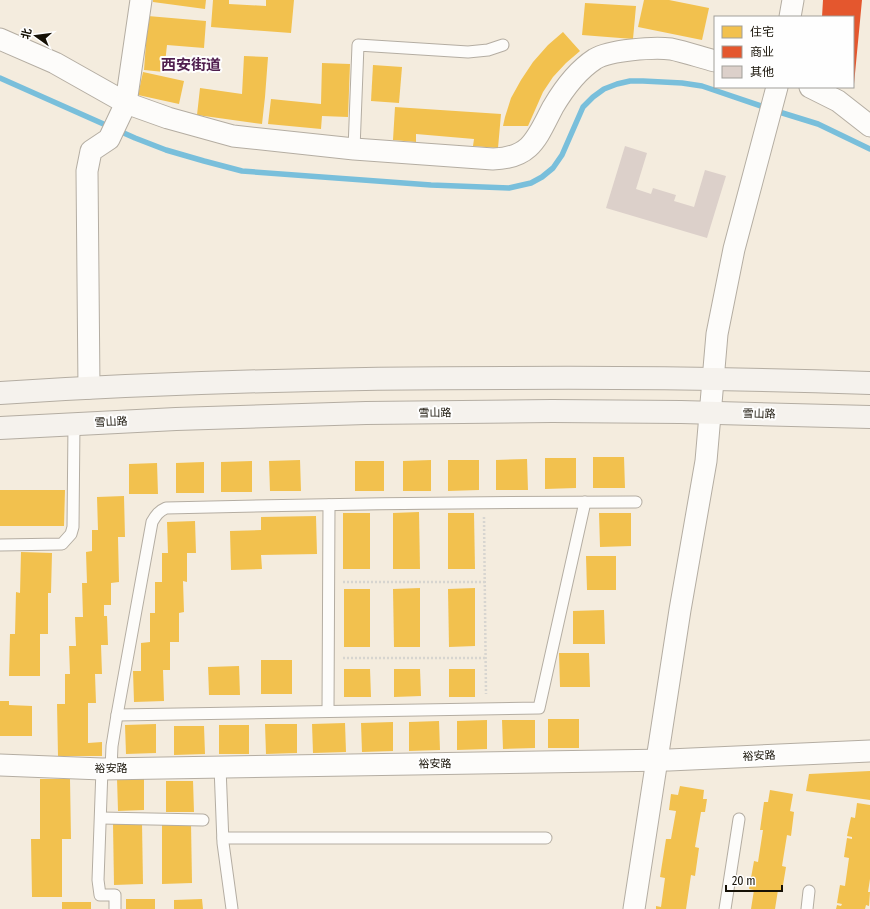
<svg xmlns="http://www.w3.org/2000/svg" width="870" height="909" font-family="'Fira Sans Condensed','Noto Sans SC',sans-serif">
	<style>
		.homes { fill: #f2c14e }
		.shops { fill: #e4572e }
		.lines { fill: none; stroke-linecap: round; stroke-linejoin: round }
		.stream { stroke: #79bfdb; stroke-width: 5.5 }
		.building { fill: #dcd0ca }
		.lane-casing { stroke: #b4ada2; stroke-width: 13 }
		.street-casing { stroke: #b4ada2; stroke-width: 23 }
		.secondary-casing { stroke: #b4ada2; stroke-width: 24 }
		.path { stroke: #d7d5d0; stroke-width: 2.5; stroke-dasharray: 2 2; stroke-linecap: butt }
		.lane { stroke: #fdfcfa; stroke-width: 11 }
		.street { stroke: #fdfcfa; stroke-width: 21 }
		.secondary { stroke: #f5f2ed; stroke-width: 22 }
		.labels { text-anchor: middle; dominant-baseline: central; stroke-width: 4; stroke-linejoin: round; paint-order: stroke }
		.street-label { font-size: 11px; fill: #151005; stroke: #fefefe }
		.district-label { font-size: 15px; font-weight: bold; fill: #4f1e4e; stroke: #fefefe }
	</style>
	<rect width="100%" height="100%" fill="#f4ecde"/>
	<g class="homes">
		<polygon points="153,0 206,0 205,9 153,2"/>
		<polygon points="213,0 229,0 229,4 266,6 266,0 294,0 291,33 211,27"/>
		<polygon points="644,0 669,0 709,8 702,40 638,27"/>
		<polygon points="585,3 636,6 633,39 582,35"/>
		<polygon points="148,16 206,21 204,48 167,45 164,72 144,70"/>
		<polygon points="563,32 580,51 566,63 553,77 543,92 528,126 503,126 505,117 511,98 521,80 533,62 548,45"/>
		<polygon points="244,56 268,57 265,97 262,124 197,115 200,88 242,94"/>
		<polygon points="322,63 350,64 348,117 322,116 321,129 268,124 271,99 321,104"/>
		<polygon points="373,65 402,67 399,103 371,101"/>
		<polygon points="143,72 184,81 179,104 138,95"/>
		<polygon points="395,107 501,114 498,148 473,146 474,139 416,134 416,142 393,140"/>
		<polygon points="593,457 624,457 625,488 593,488"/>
		<polygon points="545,458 576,458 576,488 545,489"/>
		<polygon points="527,459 528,490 496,490 496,460"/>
		<polygon points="300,460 301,491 270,491 269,461"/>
		<polygon points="431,460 431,491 403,491 403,461"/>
		<polygon points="448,460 479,460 479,490 448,491"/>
		<polygon points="252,461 252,492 221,492 221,462"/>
		<rect x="355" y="461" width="29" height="30"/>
		<polygon points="204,462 204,493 176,493 176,463"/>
		<polygon points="157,463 158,494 129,494 129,464"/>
		<polygon points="0,490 65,490 64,526 0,526"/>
		<polygon points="124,496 125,537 118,537 119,582 111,583 111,605 104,605 104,616 107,616 108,645 101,645 102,674 95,674 96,703 88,703 88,743 102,742 102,756 58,756 57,704 65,704 65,674 70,674 69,646 76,646 75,617 83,617 82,583 87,583 86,552 92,551 92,530 98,530 97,497"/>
		<polygon points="419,512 420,569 393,569 393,513"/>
		<rect x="343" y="513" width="27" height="56"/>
		<polygon points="448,513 474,513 475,569 448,569"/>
		<polygon points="599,513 631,513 631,546 600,547"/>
		<polygon points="316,516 317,554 261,555 262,569 231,570 230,531 261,530 261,517"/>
		<polygon points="195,521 196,553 187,553 187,582 183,581 184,612 179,613 179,642 170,642 170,670 163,670 164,701 134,702 133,671 141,671 141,643 150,642 150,613 155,613 155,582 162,582 162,553 168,553 167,522"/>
		<polygon points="21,552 52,553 51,593 48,593 48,634 40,634 40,676 9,676 10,634 15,634 16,592 20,593"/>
		<polygon points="586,556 616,556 616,590 587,590"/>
		<polygon points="420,588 420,647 394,647 393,589"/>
		<polygon points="475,588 475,646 449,647 448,589"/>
		<rect x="344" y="589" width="26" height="58"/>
		<polygon points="604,610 605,644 573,644 573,611"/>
		<polygon points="559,653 589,653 590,687 560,687"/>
		<rect x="261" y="660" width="31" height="34"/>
		<polygon points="239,666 240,695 209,695 208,667"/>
		<polygon points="344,669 370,669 371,697 344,697"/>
		<polygon points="394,669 420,669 421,696 394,697"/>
		<rect x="449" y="669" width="26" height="28"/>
		<polygon points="0,701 9,701 9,705 32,706 32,736 0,736"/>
		<rect x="548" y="719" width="31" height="29"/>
		<polygon points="487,720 487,749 457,750 457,721"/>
		<polygon points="502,720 535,720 535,748 503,749"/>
		<polygon points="439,721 440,750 409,751 409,722"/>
		<polygon points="393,722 393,751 362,752 361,723"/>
		<polygon points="345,723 346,752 313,753 312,724"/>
		<polygon points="156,724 156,753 126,754 125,725"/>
		<polygon points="265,724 297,724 297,753 266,754"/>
		<rect x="219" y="725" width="30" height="29"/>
		<polygon points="174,726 204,726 205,754 174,755"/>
		<polygon points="870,771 870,800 806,791 809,774"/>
		<polygon points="40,779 70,779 71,839 62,839 62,897 32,897 31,839 40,839"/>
		<polygon points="117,779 144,779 144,810 118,811"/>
		<polygon points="166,781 193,781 194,812 166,812"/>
		<polygon points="680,786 704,790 703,799 707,799 705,812 701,812 695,847 699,848 695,876 691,875 686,909 656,909 656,906 661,907 665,878 660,877 666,839 671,839 676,811 669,810 671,794 678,795"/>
		<polygon points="770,790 793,794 790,811 794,812 791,836 787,835 782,866 786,867 782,891 778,890 775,909 751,909 754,890 749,889 754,861 758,862 763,830 760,830 764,802 768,802"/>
		<polygon points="857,803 870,805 870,879 868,892 870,892 869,906 866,905 865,909 836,909 837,905 841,906 842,904 837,903 840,885 845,886 849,858 844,857 847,838 852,839 852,837 847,836 851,817 855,818"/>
		<polygon points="142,823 143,884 114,885 113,824"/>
		<polygon points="162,823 191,823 192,883 162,884"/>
		<rect x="126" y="899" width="29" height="10"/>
		<polygon points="202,899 203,909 174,909 174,900"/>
		<rect x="62" y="902" width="29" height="7"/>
	</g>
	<polygon class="shops" points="823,0 862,0 854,84 853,84 853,17 822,17"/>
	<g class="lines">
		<g class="stream">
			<polyline points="0,78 135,138 166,150 204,161 242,171 431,185 509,188 531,183 542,177 553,168 562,155 583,107 593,97 604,89 617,84 630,81 643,81 682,83 702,86 767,108"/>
			<polyline points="776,111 818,124 870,149"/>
		</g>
	</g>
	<polygon class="building" points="625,146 647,153 636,189 651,194 653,188 676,195 674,201 694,207 705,170 726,176 707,238 606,208"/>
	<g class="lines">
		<g class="lane-casing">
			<g id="lane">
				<polyline points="354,149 358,45 468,52 488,50 503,45"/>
				<polyline points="0,545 62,544 71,534 73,527 74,424"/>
				<polyline points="328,711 329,505"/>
				<polyline points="117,715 539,708 585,502"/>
				<polyline points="220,767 223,843 232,909"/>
				<polyline points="102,769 98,880 100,895 115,895 115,909"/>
				<path d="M111,769L112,746L117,715L152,522C156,515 159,511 166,508C323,504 479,502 636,502"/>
				<polyline points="101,818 203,820"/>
				<polyline points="223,838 546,838"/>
				<polyline points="725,909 739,819"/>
				<polyline points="807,909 809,891"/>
			</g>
		</g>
		<g class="street-casing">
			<g id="street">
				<polyline points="790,17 793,0"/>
				<path d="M0,39L55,63L126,103L168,118L233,136L354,149L493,159C532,158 537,137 553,107C563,90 578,70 595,59C610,50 653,47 671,49C685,52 700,57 715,61"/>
				<polyline points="810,87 838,101 870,126"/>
				<polyline points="89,388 87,171 91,151 109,139 126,103 141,0"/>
				<polyline points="0,765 102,769 669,760 870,751"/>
				<polyline points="634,909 680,610 706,461 717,334 734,249 777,87"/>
			</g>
		</g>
		<g class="secondary-casing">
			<g id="secondary">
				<path d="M0,393C169,382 338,378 507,378C628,377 749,379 870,383"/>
				<polyline points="0,428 176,419 366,413 552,411 681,412 870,417"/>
			</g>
		</g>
		<g class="path">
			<polyline points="484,517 486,694"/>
			<polyline points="343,582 485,582"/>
			<polyline points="343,658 485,658"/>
		</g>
		<use href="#lane" class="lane"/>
		<use href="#street" class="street"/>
		<use href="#secondary" class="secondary"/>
	</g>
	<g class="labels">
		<g class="street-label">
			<text transform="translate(435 413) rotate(-1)">雪山路</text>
			<text transform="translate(759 414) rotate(1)">雪山路</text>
			<text transform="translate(111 422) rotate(-3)">雪山路</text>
			<text transform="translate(759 756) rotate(-3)">裕安路</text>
			<text transform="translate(435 764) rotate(-1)">裕安路</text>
			<text x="111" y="768">裕安路</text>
		</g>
		<g class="district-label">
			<text x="191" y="65">西安街道</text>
		</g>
	</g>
	<rect x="714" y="16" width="140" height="72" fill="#fefefe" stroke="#a19f9a"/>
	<rect x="722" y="26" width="20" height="12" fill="#f2c14e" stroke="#a19f9a"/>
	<text x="750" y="36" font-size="12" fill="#151005">住宅</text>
	<rect x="722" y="46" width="20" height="12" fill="#e4572e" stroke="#a19f9a"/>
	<text x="750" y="56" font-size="12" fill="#151005">商业</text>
	<rect x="722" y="66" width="20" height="12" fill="#dcd0ca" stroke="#a19f9a"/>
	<text x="750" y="76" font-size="12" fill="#151005">其他</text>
	<g transform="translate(36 36) rotate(284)" stroke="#fefefe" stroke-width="3" paint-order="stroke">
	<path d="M0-3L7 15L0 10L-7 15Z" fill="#151005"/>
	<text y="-6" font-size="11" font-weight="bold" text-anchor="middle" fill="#151005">北</text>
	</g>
	<path d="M726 885v6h56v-6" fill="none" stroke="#151005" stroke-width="2"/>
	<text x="732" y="885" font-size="12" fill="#151005" stroke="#fefefe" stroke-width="3" paint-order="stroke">20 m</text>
</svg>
